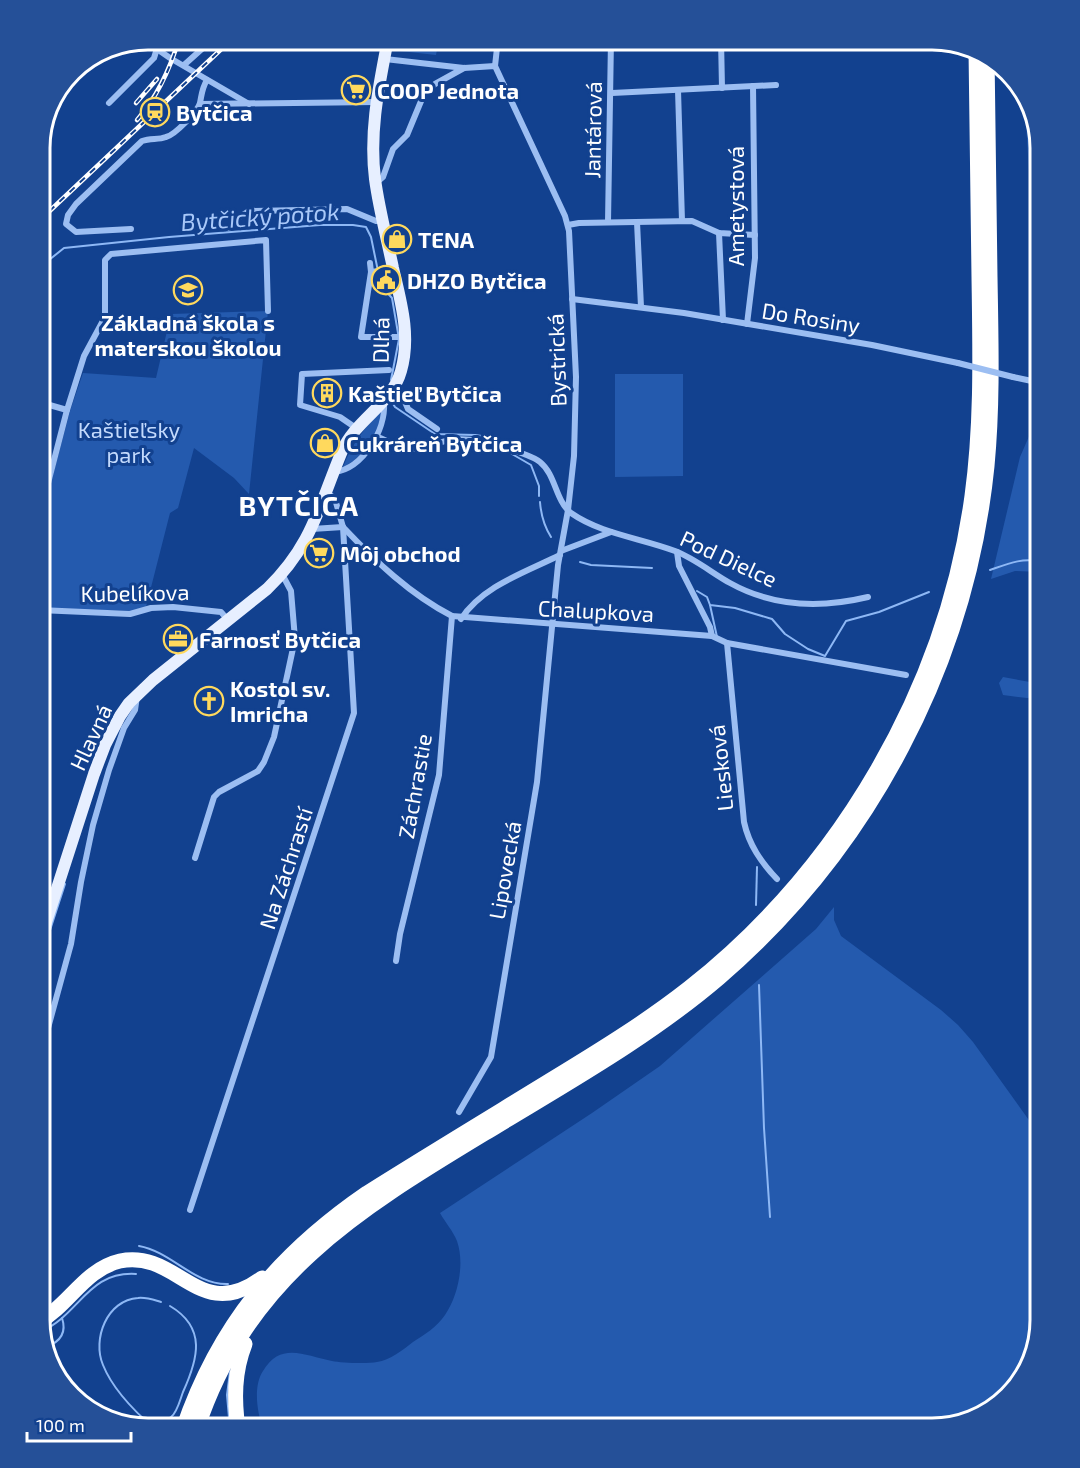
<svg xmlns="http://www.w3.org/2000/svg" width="1080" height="1468" font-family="'Exo 2',sans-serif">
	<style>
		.green { fill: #245aae }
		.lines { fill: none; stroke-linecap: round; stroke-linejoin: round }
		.stream { stroke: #8eb8f5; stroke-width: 2 }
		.street { stroke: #9cbef2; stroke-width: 6 }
		.primary { stroke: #e7efff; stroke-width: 12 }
		.highway { stroke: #fff; stroke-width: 15 }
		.rail-casing { stroke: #fff; stroke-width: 4.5 }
		.rail { stroke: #12418f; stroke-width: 2; stroke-dasharray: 7; stroke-linecap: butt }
		.street-bridge { stroke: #9cbef2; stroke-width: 6 }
		.labels { text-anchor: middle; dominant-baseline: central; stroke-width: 6; stroke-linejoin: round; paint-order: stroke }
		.poi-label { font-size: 22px; font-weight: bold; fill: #fff; stroke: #12418f; text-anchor: start }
		.street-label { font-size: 22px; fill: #fff; stroke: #12418f }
		.park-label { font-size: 22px; fill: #c3dafd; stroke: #12418f }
		.water-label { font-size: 24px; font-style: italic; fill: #a8c8f9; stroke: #12418f }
		.district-label { font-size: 28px; font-weight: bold; letter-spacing: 1.5px; fill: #fff; stroke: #12418f }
		.rim { fill: none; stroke: #fff; stroke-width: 3 }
	</style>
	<rect width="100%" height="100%" fill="#12418f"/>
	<g class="green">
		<polygon points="402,39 439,39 436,55 400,51"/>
		<polygon points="1024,90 1026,93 1041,148 1041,311 1033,236"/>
		<polygon points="268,311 249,494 234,478 194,448 178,508 170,513 146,607 134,611 39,608 39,528 70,411 83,373 156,378 171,314"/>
		<polygon points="615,374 683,374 683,476 615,477"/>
		<polygon points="1041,409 1041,572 1015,571 991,579 1020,457"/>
		<path d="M382,410C381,417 381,427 377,433C370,446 357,461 343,467C352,443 365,428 382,410Z"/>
		<polygon points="1003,677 1041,684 1041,697 1027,698 1003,695 999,683"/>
		<path d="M834,907V920L841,936L941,1010L958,1025L973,1042L1041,1137V1321L1026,1375L987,1414L933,1429H263C257,1412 253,1386 263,1371C281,1341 305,1356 332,1361C341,1363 368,1364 377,1362C390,1360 403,1350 413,1342C424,1335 437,1327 445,1315C458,1296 465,1264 457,1241C453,1231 445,1222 440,1213L592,1113L660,1066L816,929Z"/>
	</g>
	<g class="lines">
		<g class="stream">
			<polyline points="39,268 64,248 169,237 320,225 353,225 366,227 371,237 379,276 383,288 392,298 399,339 391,380"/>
			<polyline points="392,402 395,407 435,434 475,435 495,438 501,441 512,454 531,465 539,486 539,496"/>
			<path d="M540,502C541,515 544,526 551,537"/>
			<polyline points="580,562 591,565 652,568"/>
			<path d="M990,570C1007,564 1023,557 1041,562"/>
			<polyline points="697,591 707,597 710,605 735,608 772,619 785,634 808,649 825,656 846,621 879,612 929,592"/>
			<polyline points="710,605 717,637"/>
			<polyline points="756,905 757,867"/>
			<polyline points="39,964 65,884"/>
			<polyline points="759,985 764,1128 770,1217"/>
			<path d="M139,1246C172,1252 194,1285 228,1284"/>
			<path d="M42,1331C80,1314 88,1271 136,1274"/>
			<path d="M46,1347C60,1342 67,1333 62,1318"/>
			<polyline points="230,1372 227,1395 230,1429"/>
			<polyline points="70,1391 106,1418"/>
			<path d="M155,1429C134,1411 113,1390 103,1365C92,1339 107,1300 138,1298C146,1297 154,1300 161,1302"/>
			<path d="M156,1429C160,1424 166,1421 171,1417C177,1413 180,1400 183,1392C198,1359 207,1328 170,1306"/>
		</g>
		<g class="street">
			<polyline points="721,39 722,88"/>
			<polyline points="157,49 170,58 249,104"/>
			<polyline points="385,59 464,68 495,66 565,216 569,231 576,377 574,456 568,510 558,565 537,782 491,1057 459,1112"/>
			<polyline points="184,65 213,39"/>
			<polyline points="495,66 498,39"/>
			<polyline points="678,90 682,221"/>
			<polyline points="612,93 776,85"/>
			<polyline points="109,103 154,58 160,39"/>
			<polyline points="200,104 376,102"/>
			<polyline points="376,183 383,177 393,149 407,135 424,94 435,84 464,68"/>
			<polyline points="608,222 611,39"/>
			<polyline points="637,222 641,307"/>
			<polyline points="568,225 579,223 692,221 719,233 755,235"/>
			<polyline points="229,228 235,220 249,211 347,209 376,221 382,220"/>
			<path d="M131,229L76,232L66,224L68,215L76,204L142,141C151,138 158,140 166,137C175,135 198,111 200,103C202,93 202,88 207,80"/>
			<polyline points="719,233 723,320"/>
			<polyline points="370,263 371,272 361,337 406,337"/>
			<polyline points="371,272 393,269"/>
			<polyline points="572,299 684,313 872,345 958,363"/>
			<polyline points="747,324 755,258 753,86"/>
			<polyline points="1013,377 1041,383"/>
			<polyline points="397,383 408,409 437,429"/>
			<polyline points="39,402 67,410"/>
			<polyline points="356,428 340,417 300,405 302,374 389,370"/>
			<path d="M378,437C386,440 395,446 404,448C419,452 436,442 451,440C471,437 488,443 506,450"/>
			<path d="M516,451C523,454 534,457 540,462C556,475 555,500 571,513C601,534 641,538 675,551C694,558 712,573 730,583C773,607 822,608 868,597"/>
			<path d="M335,472C363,468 386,430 384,403"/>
			<polyline points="39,518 67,410 84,356 105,317 105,260 111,254 266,240 268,311"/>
			<path d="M343,527C375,561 411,595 452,616L712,636L727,643L906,675"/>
			<polyline points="312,529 343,527"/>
			<polyline points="561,551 611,532"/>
			<polyline points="677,552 679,566 710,627 712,636"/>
			<polyline points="39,610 130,614 151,608 173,607 221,612 228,620"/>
			<path d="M461,619C482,586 526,572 560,555"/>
			<polyline points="295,639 350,645"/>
			<path d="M727,643L744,822C749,845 761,862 777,879"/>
			<polyline points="195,858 214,797 219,792 258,771 264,762 274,737 295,639 291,591 282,574"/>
			<polyline points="396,961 400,934 439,775 452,616"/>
			<polyline points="39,1061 71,944 81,882 93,825 109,770 124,728 135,710 137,696"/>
			<polyline points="190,1210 354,713 343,527 335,499 328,493"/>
		</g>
		<path class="primary" d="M39,944L94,774L105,745L120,716L129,703L153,680L267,589C312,546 319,506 342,451C356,419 392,404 401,371C411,336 401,302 393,268C387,239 379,209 375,179C369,131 379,86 388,39"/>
		<g class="highway">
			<path d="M39,1322C69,1305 85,1269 120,1261C178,1249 199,1325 262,1278"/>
			<path d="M183,1429C218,1326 278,1254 367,1193C429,1154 492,1116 554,1078C600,1050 647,1021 689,988C841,868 946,688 972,496C982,423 980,350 979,277C978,201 977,126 976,50"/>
			<path d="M197,1429C249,1272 365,1206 497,1126C573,1080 651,1036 719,978C869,849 967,664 987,466C993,403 991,340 990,277C989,203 988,128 987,54"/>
			<path d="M238,1429C234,1399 234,1372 245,1344"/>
		</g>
		<g class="rail-casing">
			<g id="rail">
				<polyline points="136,103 157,79"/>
				<path d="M137,120C158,96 170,69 179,39"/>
				<polyline points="39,221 232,39"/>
			</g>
		</g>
		<use href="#rail" class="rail"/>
		<polyline class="street-bridge" points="958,363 1013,377"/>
	</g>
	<defs>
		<g id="supermarket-ring" transform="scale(1.5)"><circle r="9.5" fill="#12418f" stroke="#ffd95d" stroke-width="1.5"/><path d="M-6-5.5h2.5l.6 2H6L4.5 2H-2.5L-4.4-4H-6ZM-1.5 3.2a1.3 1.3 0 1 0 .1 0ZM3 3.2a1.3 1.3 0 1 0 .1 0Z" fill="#ffd95d"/></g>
		<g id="station-ring" transform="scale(1.5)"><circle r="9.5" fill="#12418f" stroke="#ffd95d" stroke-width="1.5"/><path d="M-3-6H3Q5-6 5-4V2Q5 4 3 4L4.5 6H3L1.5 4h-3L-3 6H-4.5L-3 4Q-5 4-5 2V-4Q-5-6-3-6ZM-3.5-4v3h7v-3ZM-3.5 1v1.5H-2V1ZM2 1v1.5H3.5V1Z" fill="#ffd95d"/></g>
		<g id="shop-ring" transform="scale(1.5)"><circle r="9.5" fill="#12418f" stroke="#ffd95d" stroke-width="1.5"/><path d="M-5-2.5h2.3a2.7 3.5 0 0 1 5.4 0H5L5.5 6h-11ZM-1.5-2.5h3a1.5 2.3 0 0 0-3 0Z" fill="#ffd95d"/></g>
		<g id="civic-ring" transform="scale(1.5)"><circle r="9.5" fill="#12418f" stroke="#ffd95d" stroke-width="1.5"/><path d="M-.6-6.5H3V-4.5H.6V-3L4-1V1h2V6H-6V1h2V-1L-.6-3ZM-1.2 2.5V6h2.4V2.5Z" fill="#ffd95d"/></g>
		<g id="school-ring" transform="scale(1.5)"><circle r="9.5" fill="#12418f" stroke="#ffd95d" stroke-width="1.5"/><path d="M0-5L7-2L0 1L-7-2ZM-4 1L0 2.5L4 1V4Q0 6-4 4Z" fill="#ffd95d"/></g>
		<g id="building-ring" transform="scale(1.5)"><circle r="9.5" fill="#12418f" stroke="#ffd95d" stroke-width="1.5"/><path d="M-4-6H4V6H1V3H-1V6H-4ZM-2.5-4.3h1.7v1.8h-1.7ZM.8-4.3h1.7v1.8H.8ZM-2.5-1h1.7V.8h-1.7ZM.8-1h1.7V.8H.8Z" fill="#ffd95d"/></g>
		<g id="office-ring" transform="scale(1.5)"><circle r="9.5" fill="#12418f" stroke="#ffd95d" stroke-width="1.5"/><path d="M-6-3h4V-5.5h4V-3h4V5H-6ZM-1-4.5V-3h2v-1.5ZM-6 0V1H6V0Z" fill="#ffd95d"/></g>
		<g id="church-ring" transform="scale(1.5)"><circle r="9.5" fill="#12418f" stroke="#ffd95d" stroke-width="1.5"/><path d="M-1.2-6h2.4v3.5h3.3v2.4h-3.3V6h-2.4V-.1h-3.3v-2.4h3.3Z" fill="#ffd95d"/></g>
	</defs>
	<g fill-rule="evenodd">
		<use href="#supermarket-ring" x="356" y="90"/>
		<use href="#station-ring" x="155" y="112"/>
		<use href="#shop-ring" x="397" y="239"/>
		<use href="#civic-ring" x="386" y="280"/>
		<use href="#school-ring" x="188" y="290"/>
		<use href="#building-ring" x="327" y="393"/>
		<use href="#shop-ring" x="325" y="443"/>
		<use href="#supermarket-ring" x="319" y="553"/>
		<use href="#office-ring" x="178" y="639"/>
		<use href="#church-ring" x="209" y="701"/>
	</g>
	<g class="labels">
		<g class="poi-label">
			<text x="377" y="90">COOP Jednota</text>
			<text x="176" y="112">Bytčica</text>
			<text x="418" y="239">TENA</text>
			<text x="407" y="280">DHZO Bytčica</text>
			<text x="188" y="322" text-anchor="middle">Základná škola s<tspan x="188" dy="25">materskou školou</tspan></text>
			<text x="348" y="393">Kaštieľ Bytčica</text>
			<text x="346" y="443">Cukráreň Bytčica</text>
			<text x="340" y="553">Môj obchod</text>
			<text x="199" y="639">Farnosť Bytčica</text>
			<text x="230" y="688">Kostol sv.<tspan x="230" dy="25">Imricha</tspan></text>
		</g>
		<g class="street-label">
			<text transform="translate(592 130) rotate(-89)">Jantárová</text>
			<text transform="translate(735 206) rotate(-90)">Ametystová</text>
			<text transform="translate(811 317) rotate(9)">Do Rosiny</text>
			<text transform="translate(380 340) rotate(-89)">Dlhá</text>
			<text transform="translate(556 360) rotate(-92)">Bystrická</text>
			<text transform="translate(729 558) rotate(25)">Pod Dielce</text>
			<text transform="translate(135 592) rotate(-1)">Kubelíkova</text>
			<text transform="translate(596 610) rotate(3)">Chalupkova</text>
			<text transform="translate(90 737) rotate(-65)">Hlavná</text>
			<text transform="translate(720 768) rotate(-96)">Liesková</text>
			<text transform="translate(414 786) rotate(-80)">Záchrastie</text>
			<text transform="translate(285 868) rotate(-72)">Na Záchrastí</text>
			<text transform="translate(504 870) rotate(-80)">Lipovecká</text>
		</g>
		<g class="park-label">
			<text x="129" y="429">Kaštieľsky<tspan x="129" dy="25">park</tspan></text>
		</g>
		<g class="water-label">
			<text transform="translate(260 216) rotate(-4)">Bytčický potok</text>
		</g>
		<g class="district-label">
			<text x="299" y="505">BYTČICA</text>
		</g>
	</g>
	<path d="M0 0H1080V1468H0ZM148 50H932A98 98 0 0 1 1030 148V1320A98 98 0 0 1 932 1418H148A98 98 0 0 1 50 1320V148A98 98 0 0 1 148 50Z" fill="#255098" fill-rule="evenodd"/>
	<path class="rim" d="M148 50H932A98 98 0 0 1 1030 148V1320A98 98 0 0 1 932 1418H148A98 98 0 0 1 50 1320V148A98 98 0 0 1 148 50Z"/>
	<path d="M27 1432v9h104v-9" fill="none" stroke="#ffffff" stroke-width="3"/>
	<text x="36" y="1432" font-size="18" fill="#ffffff" stroke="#12418f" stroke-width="4.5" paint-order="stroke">100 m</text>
</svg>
